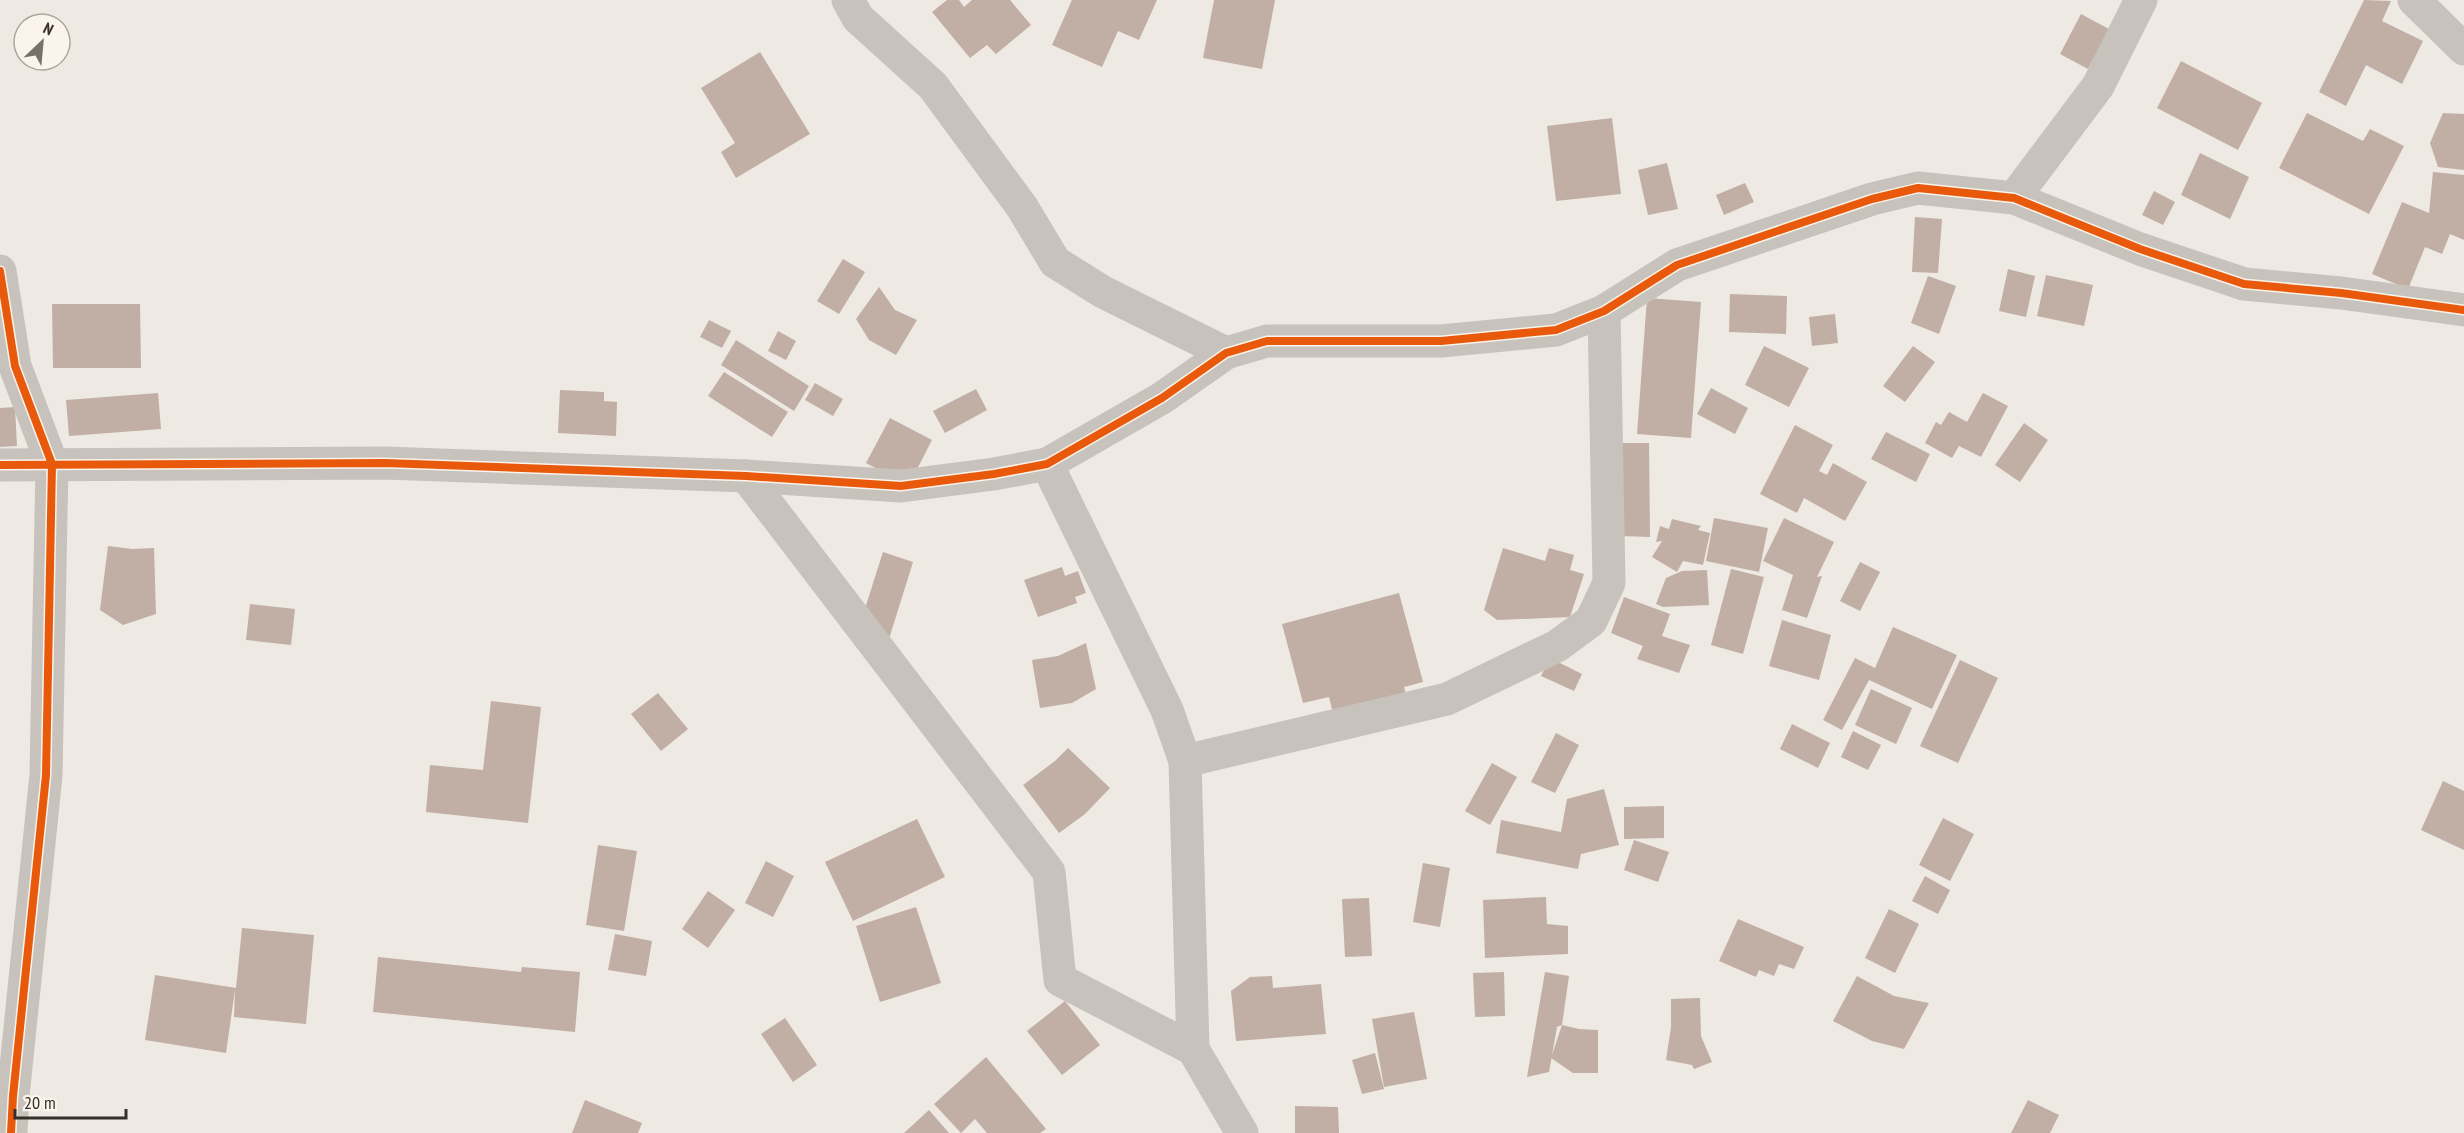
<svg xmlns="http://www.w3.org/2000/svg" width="2464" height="1133" font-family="'PT Sans Narrow',sans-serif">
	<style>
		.building { fill: #c1afa5 }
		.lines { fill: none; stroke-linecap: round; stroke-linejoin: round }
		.minor { stroke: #c7c2bc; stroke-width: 33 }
		.cycleway-casing { stroke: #faf4ec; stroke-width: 11 }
		.cycleway { stroke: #e8590c; stroke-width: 8 }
	</style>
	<rect width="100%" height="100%" fill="#eee9e3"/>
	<g class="building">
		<polygon points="947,0 959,0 964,7 972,0 1010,0 1031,25 996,54 987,45 970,58 932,12"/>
		<polygon points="1072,0 1157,0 1139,40 1118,31 1102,67 1052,45"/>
		<polygon points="1214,0 1275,0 1262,69 1203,58"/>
		<polygon points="2364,0 2391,1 2382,21 2423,41 2402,84 2366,65 2346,106 2319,92"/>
		<polygon points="2081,14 2109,29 2088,69 2060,54"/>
		<polygon points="760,52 810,134 736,178 721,152 735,143 701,88"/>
		<polygon points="2181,61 2262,103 2238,150 2157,108"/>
		<polygon points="2307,113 2363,141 2370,129 2404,146 2369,214 2279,168"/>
		<polygon points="2443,113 2464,114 2464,170 2438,167 2430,143"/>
		<polygon points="1612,118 1621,194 1556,201 1547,126"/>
		<polygon points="2200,153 2249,177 2230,219 2181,195"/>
		<polygon points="1667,163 1678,209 1648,215 1638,170"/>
		<polygon points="2433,172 2464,175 2464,240 2450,234 2442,254 2425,247 2408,289 2372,274 2402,202 2429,213"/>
		<polygon points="1745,183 1754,202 1724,215 1716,195"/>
		<polygon points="2154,191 2175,202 2163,225 2142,215"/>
		<polygon points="1915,217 1942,219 1938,273 1912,272"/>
		<polygon points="843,259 865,272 839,314 817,301"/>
		<polygon points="2008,269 2035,276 2026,317 1999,311"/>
		<polygon points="2046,275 2093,285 2084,326 2037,316"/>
		<polygon points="1928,276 1956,286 1939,334 1911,323"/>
		<polygon points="879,287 895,310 917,320 896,355 869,340 856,319"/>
		<polygon points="1730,294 1787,296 1786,334 1729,332"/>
		<polygon points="1647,298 1701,302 1691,438 1637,434"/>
		<polygon points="52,304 140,304 141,368 53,368"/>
		<polygon points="1835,314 1838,343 1812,346 1809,317"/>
		<polygon points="709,320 731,331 722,348 700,337"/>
		<polygon points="778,331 796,341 786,360 768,351"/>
		<polygon points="736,340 809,386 794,411 721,365"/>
		<polygon points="1764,346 1809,368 1789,407 1745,385"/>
		<polygon points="1913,346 1935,362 1905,402 1883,386"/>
		<polygon points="724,372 788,412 772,437 708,396"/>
		<polygon points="815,383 843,399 833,416 805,400"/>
		<polygon points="1711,388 1748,408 1735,434 1697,414"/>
		<polygon points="976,389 987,410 945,433 933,411"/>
		<polygon points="560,390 604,392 604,401 617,402 616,436 558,433"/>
		<polygon points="158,393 161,429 69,436 66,400"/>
		<polygon points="1983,393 2008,406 1981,457 1959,446 1952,458 1925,443 1936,422 1941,425 1949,412 1967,422"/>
		<polygon points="15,407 17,446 0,447 0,408"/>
		<polygon points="890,418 932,440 911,481 898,480 866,463"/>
		<polygon points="2024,423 2048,440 2020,482 1995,465"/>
		<polygon points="1795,425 1833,445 1819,471 1827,475 1833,463 1867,482 1845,521 1804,498 1797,513 1760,494"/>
		<polygon points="1886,432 1930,454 1916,482 1871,459"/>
		<polygon points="1620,443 1649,443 1650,537 1621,536"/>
		<polygon points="1714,518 1768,528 1759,572 1706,561"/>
		<polygon points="1784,518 1834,542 1817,577 1822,576 1807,618 1782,610 1793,575 1763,561"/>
		<polygon points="1672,519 1701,526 1698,530 1710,533 1703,565 1683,561 1677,572 1652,557 1662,541 1656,542 1660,526 1669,529"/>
		<polygon points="108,546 132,549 154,548 156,614 123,625 100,610"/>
		<polygon points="1503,548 1545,561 1549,548 1574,555 1570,570 1584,574 1570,617 1497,620 1484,610"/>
		<polygon points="883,552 913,562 888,642 862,618"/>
		<polygon points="1860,562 1880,572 1860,611 1840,601"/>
		<polygon points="1062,567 1065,576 1078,571 1086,593 1075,597 1077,603 1038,617 1024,580"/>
		<polygon points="1731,569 1764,577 1743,654 1711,645"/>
		<polygon points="1707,570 1709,605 1663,607 1656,604 1666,578 1682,571"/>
		<polygon points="1399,593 1423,682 1404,687 1408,701 1335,721 1329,697 1303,703 1282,624"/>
		<polygon points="1624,597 1670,614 1662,636 1690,645 1679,673 1637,659 1643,646 1611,633"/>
		<polygon points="250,604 295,609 291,645 246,640"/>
		<polygon points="1782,620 1831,635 1819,680 1769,666"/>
		<polygon points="1893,627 1957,655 1932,709 1869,680 1842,730 1823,720 1855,658 1875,668"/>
		<polygon points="1086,643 1096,689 1072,703 1040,708 1032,660 1058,656"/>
		<polygon points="1550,658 1582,674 1574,691 1541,676"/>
		<polygon points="1960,660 1998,678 1958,763 1920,746"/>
		<polygon points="1871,689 1912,708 1896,744 1855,725"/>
		<polygon points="658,693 688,729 661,751 631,714"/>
		<polygon points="491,701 541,707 528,823 426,812 430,765 483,770"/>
		<polygon points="1792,724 1830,743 1818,768 1780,749"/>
		<polygon points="1853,731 1881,745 1868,770 1841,757"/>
		<polygon points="1556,733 1579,745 1555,793 1531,782"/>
		<polygon points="1068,748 1110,788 1085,814 1059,833 1023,785 1055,761"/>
		<polygon points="1492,763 1517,777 1490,825 1465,811"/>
		<polygon points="2443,781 2464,791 2464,850 2421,830"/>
		<polygon points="1604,789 1619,845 1581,854 1578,869 1496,853 1501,820 1561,832 1567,799"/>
		<polygon points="1664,806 1664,838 1624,839 1624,807"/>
		<polygon points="1943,818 1974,834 1950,881 1919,865"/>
		<polygon points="917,819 945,877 853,921 825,862"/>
		<polygon points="1634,840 1669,852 1658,882 1624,870"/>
		<polygon points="598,845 637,851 624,931 586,925"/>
		<polygon points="766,861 794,876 773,917 745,903"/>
		<polygon points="1423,863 1450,868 1440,927 1413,922"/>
		<polygon points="1925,876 1950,890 1938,914 1912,901"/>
		<polygon points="708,891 735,910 708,948 682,929"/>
		<polygon points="1546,897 1547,924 1568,926 1568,954 1485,958 1483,900"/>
		<polygon points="1369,898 1372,956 1345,957 1342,899"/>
		<polygon points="916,907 941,983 880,1002 856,926"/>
		<polygon points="1889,909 1919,924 1895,973 1865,958"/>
		<polygon points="1738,919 1804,947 1794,969 1779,964 1774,976 1759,970 1756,977 1719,961"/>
		<polygon points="242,928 314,935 306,1024 234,1017 235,990 226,1053 145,1040 155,975 236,988"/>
		<polygon points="615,934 652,941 646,976 608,970"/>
		<polygon points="378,957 521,972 522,967 580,972 575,1032 373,1012"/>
		<polygon points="1504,972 1505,1016 1475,1017 1473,973"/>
		<polygon points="1545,972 1569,976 1562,1025 1579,1029 1598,1030 1598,1073 1573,1073 1551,1058 1562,1025 1557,1027 1549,1072 1527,1077"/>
		<polygon points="1272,976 1273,988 1321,984 1326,1034 1236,1041 1231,991 1250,977"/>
		<polygon points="1857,976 1894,996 1929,1003 1904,1049 1872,1041 1833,1021"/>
		<polygon points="1700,998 1701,1036 1712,1062 1694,1069 1692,1065 1666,1060 1671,1027 1671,999"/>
		<polygon points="1065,1001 1100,1045 1062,1075 1027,1031"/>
		<polygon points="1414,1012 1427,1079 1384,1087 1372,1019"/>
		<polygon points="785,1018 817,1065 793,1082 761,1034"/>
		<polygon points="1375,1053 1384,1089 1362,1094 1352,1060"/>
		<polygon points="986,1057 1046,1129 1040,1133 987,1133 975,1119 961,1133 934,1104"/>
		<polygon points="585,1100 642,1123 638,1133 572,1133"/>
		<polygon points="2028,1100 2059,1115 2050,1133 2011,1133"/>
		<polygon points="1295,1106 1338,1107 1339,1133 1295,1133"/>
		<polygon points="929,1110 949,1133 904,1133"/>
	</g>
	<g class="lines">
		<g class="minor">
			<polyline points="848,0 858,18 933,86 1022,207 1055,262 1103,292 1226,353"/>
			<polyline points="2414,0 2464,49"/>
			<polyline points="2014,198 2098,86 2141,0"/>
			<polyline points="0,271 15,366 52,464 46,775 13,1096 11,1133"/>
			<polyline points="1047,464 1167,710 1185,761 1193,1049 1242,1133"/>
			<polyline points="0,465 385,463 746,476 901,486 994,474 1047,464 1162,398 1226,353 1267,341 1441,341 1556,330 1604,311 1677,265 1872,199 1918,188 2014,198 2140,249 2244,284 2341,293 2464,310"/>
			<polyline points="746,476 1049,872 1060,980 1193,1049"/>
			<polyline points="1185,761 1447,699 1557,646 1591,621 1609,583 1604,311"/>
		</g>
		<g class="cycleway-casing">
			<g id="cycleway">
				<polyline points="0,271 15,366 52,464 46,775 13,1096 11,1133"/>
				<polyline points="0,465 385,463 746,476 901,486 994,474 1047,464 1162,398 1226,353 1267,341 1441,341 1556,330 1604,311 1677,265 1872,199 1918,188 2014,198 2140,249 2244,284 2341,293 2464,310"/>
			</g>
		</g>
		<use href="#cycleway" class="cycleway"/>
	</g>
	<g transform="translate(42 42) rotate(26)"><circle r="28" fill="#faf4ec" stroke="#ada59e" stroke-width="1.5"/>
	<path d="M0-4.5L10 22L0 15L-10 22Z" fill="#78706b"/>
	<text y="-9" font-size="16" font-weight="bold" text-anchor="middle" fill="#392f2a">N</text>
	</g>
	<path d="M15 1109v9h111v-9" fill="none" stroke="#392f2a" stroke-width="3"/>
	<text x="24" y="1109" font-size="18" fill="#392f2a" stroke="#faf4ec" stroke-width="4.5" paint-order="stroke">20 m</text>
</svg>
